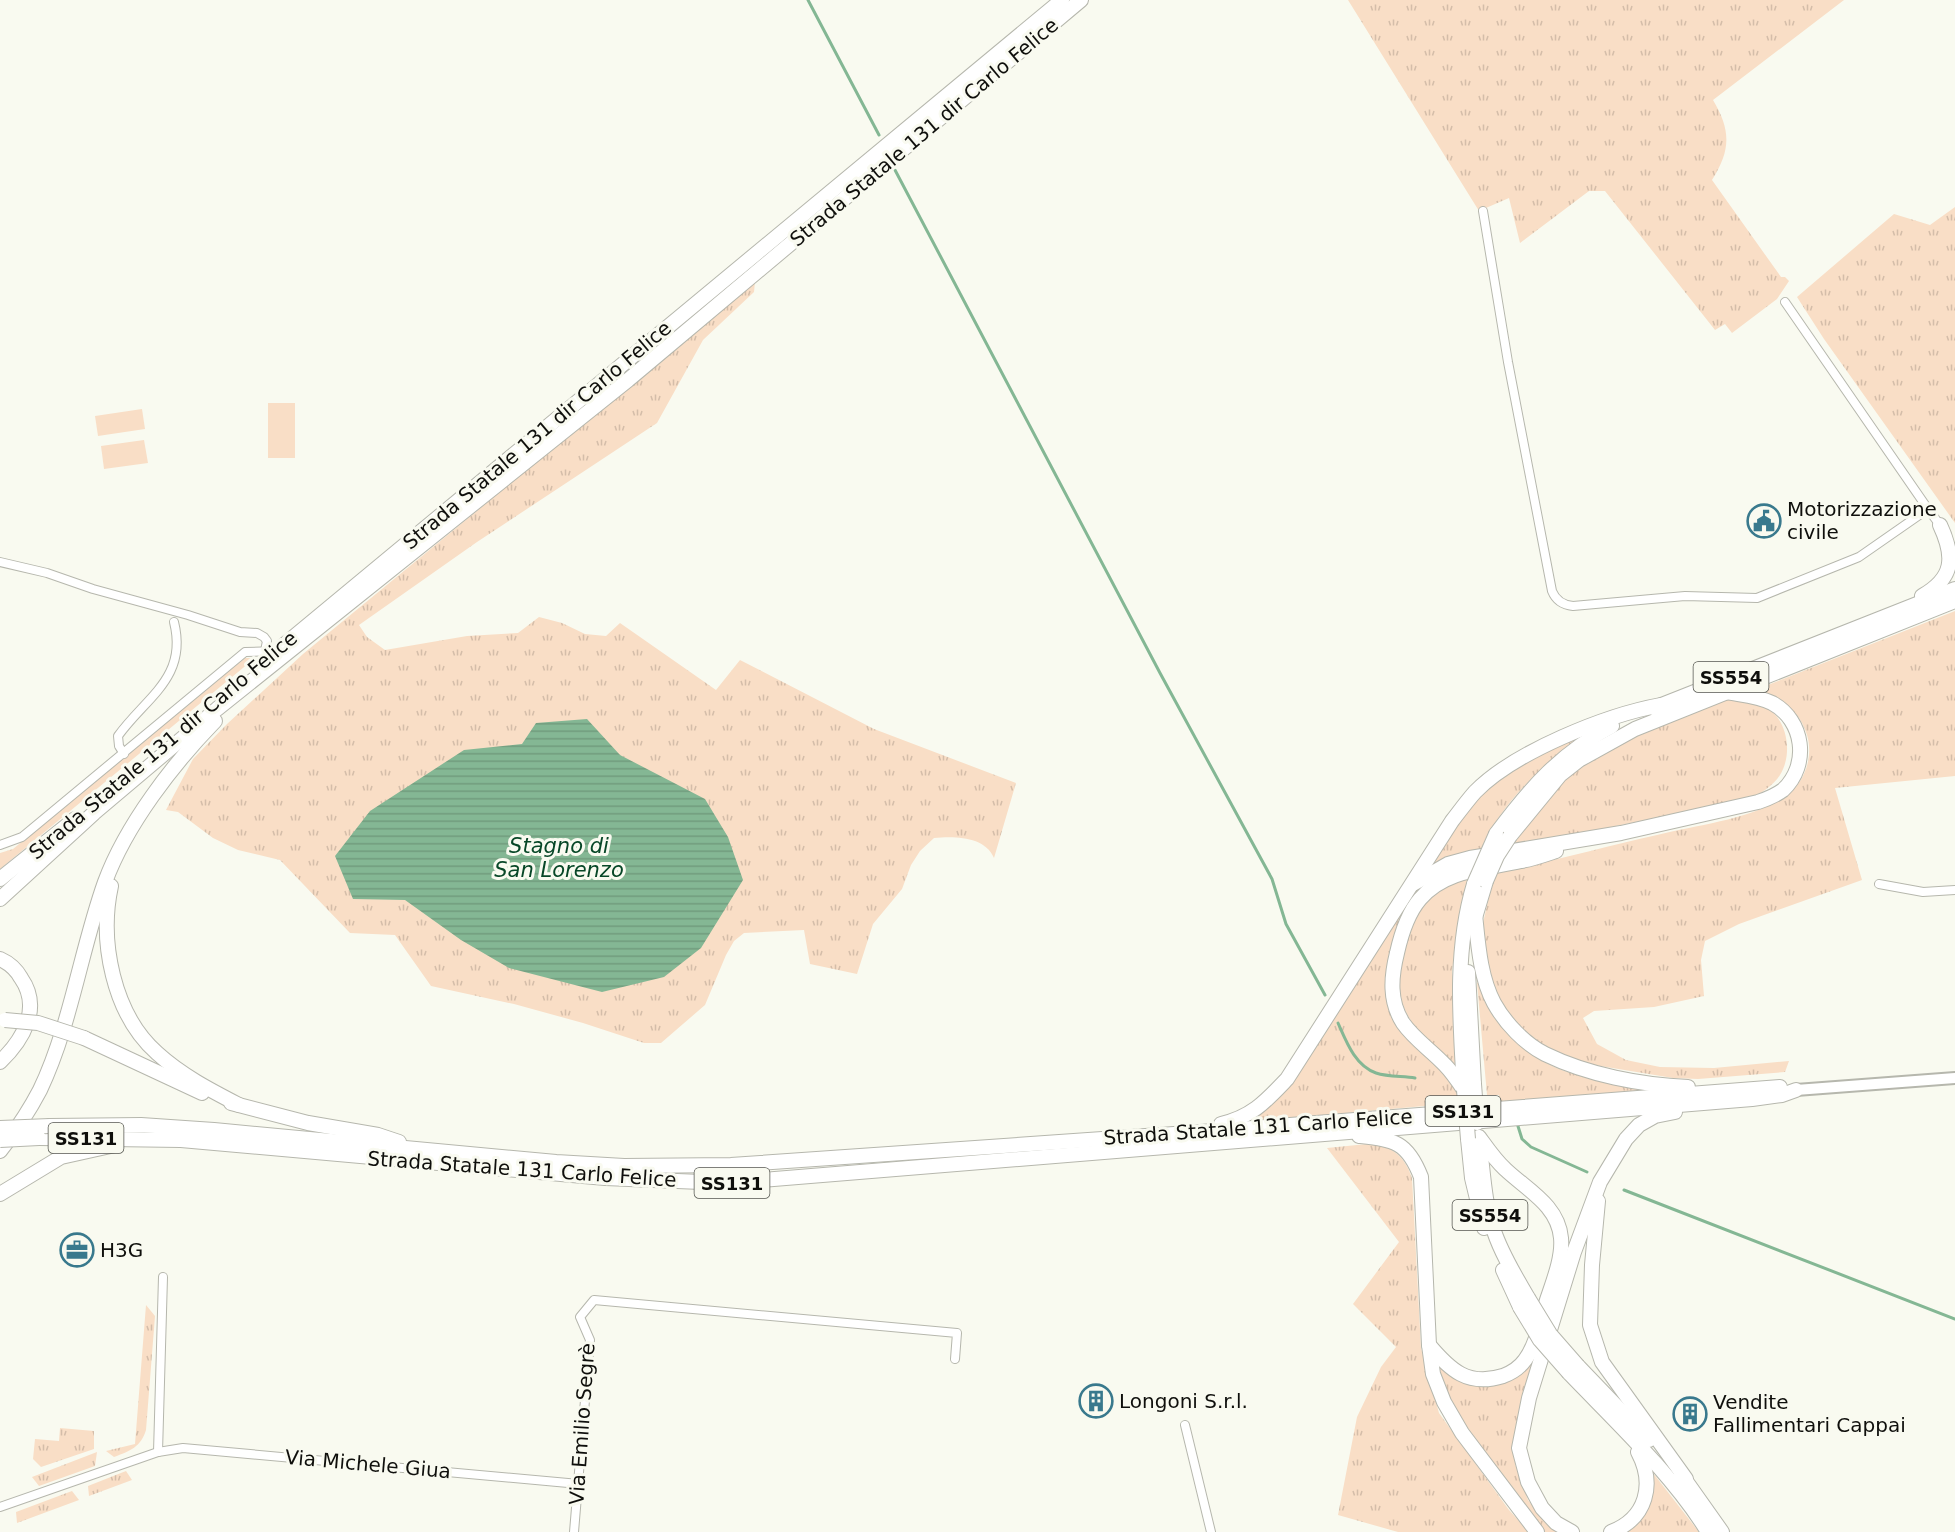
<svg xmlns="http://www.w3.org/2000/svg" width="1955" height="1532" font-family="'DejaVu Sans',sans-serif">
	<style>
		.grass { fill: url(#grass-tufts) }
		.pitch { fill: #f9dec6 }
		.water { fill: url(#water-rules) }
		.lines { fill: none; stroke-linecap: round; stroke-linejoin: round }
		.stream { stroke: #84b794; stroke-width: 3 }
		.street-casing { stroke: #b6b7ad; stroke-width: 10 }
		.secondary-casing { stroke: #b6b7ad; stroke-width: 14 }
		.highway-casing { stroke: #b6b7ad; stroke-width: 16 }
		.street { stroke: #fff; stroke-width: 8 }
		.secondary { stroke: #fff; stroke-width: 10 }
		.highway { stroke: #fff; stroke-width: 14 }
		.highway-bridge-casing { stroke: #b6b7ad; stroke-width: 16; stroke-linecap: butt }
		.highway-bridge { stroke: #fff; stroke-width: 14 }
		.labels { text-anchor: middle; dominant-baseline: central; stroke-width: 6; stroke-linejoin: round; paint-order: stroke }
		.shield { fill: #f9faf0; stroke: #555650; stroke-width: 1.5 }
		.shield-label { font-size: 18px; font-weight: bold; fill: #0f0f0c }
		.street-label { font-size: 20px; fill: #0f0f0c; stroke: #f9faf0 }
		.poi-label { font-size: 20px; fill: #0f0f0c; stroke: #f9faf0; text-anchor: start }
		.water-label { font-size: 21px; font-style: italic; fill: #074727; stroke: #f9faf0 }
	</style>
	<defs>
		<pattern id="grass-tufts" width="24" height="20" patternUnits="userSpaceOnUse" patternTransform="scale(1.5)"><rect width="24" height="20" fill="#f9dec6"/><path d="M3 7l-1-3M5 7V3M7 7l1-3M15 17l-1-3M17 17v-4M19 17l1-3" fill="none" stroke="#d4bda9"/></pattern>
		<pattern id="water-rules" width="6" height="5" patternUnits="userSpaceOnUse" patternTransform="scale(1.5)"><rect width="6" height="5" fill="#84b794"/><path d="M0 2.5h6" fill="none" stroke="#719c7e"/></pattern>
	</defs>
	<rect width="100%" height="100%" fill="#f9faf0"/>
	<g class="grass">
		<path d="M1348,0H1844L1713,100C1731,130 1731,150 1712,180L1781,277H1785L1789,281L1777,299L1732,333L1725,324L1715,330L1605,191H1589L1520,243L1509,198L1479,211Z"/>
		<polygon points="1955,207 1955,523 1824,339 1797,297 1894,214 1930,225"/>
		<path d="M755,282L754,292L703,340L657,423L477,542L359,625L367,637L385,650L467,636L518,633L539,617L562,623L585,634L606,636L620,623L716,690L740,660L874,729L1016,783L994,858C985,836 954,836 934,838L920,851L911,865L902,889L873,924L857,974L810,964L804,930L744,933L734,941L726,955L705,1005L661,1043H644L583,1023L514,1004L431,986L395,935L350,933L280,860L238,850L213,838L178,812L166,810L193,759L227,724L303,654Z"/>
		<path d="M1955,611V776L1835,788L1862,880L1739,924L1705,941L1701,960L1704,996L1654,1007L1594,1011L1583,1018L1597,1044L1626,1060L1660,1067L1714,1068L1789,1061L1785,1072L1698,1079L1673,1078L1582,1063L1536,1044L1510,1020L1496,998L1484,955L1483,923L1490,892L1465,894L1456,935L1452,972L1459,1070C1433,1045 1400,1023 1399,984C1398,973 1402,962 1403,952C1407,931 1420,903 1437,889C1455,874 1496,871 1520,867C1566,858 1611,845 1657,835C1697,825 1748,820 1783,798C1804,785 1814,758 1807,735C1799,708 1779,699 1755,690Z"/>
		<polygon points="245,658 255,658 0,869 0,853 13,849"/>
		<path d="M1743,699C1750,702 1759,704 1766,707C1788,720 1793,754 1780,775C1773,786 1761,793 1750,799L1512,847L1541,804L1574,769L1625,740L1702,708L1727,700Z"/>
		<path d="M1586,734C1553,757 1522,784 1499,817C1491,828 1485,841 1479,853L1429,868C1444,845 1459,820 1476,800C1504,767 1548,751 1586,734Z"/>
		<polygon points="1455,870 1397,930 1387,969 1389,1006 1449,1076 1458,1092 1458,1103 1244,1122 1263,1111 1414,891 1441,872"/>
		<path d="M1479,982C1483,995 1487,1008 1496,1020C1515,1046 1547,1068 1579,1075C1604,1081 1631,1083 1656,1087V1089L1500,1103L1499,1095H1487L1477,983Z"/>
		<path d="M1377,1143C1397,1151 1405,1158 1412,1178L1421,1348L1439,1413L1509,1510L1529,1532H1398L1338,1515L1357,1417L1381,1367L1396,1347L1353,1304L1399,1242L1327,1148Z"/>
		<path d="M146,1305L155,1316L146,1430C141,1447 130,1451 114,1457L106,1451L135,1444Z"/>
		<path d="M1539,1349L1515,1428V1464L1528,1500L1542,1518L1561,1532H1541L1463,1427L1444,1393L1435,1365L1440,1364C1479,1406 1502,1374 1539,1349Z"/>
		<polygon points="60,1428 94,1431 94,1449 41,1467 33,1459 35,1439 59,1441"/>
		<polygon points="97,1452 95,1466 39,1486 32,1477"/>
		<polygon points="126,1471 132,1480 89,1496 88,1486"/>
		<path d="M1653,1473L1699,1532H1624C1647,1518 1653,1498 1653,1473Z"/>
		<polygon points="72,1491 79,1500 17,1523 16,1512"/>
	</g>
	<g class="pitch">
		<rect x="268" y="403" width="27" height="55"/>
		<polygon points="142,409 145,429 98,436 95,416"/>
		<polygon points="144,440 148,463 104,469 101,446"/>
	</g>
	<polygon class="water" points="587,719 620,755 705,799 728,837 743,880 701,948 664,977 602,992 509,968 461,940 405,900 353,899 335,856 370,811 464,750 522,744 536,723"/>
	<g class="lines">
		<g class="stream">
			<polyline points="808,0 879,135"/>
			<polyline points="895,170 1160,673 1272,879 1286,924 1325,995"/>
			<path d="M1338,1023C1346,1041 1355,1066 1376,1073C1388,1077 1403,1076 1415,1078"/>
			<polyline points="1517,1123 1522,1139 1531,1147 1587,1172"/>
			<polyline points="1624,1190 1955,1319"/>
		</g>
		<g class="street-casing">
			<g id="street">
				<path d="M1483,211L1508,362L1552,591C1556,601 1563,605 1573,606L1685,596L1757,598L1859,557L1928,509L1940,525"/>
				<polyline points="1785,302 1928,509"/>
				<polyline points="0,562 47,573 93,589 188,615 240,632 257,633 264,637 267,641 265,651"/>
				<path d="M124,754L119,746L118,736C146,697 188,678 174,622"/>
				<polyline points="0,845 22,837 245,652 276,651"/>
				<polyline points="1879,884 1923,892 1955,890"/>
				<polyline points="1185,1425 1211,1532"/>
				<polyline points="158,1452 163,1277"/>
				<polyline points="0,1507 158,1452 183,1448 579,1484"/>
				<polyline points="574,1532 590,1340 580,1317 594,1300 957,1333 955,1359"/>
			</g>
		</g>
		<g class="secondary-casing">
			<polyline id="secondary" points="1796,1090 1955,1078"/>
		</g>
		<g class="highway-casing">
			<g id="highway">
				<path d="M1922,596C1954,578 1955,557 1940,525"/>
				<polyline points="283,646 1062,0"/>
				<polyline points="1654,708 1955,589"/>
				<path d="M1496,834C1530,788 1561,753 1612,726"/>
				<polyline points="1510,836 1560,775 1579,760 1635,729 1955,601"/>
				<polyline points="0,879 75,819"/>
				<path d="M1413,884L1448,864L1470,858L1621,833L1758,802C1767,799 1775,796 1783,790C1810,765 1804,720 1772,703C1758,696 1741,695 1726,692"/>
				<path d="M111,886C99,941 113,1014 157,1053C181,1075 210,1090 239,1105"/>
				<polyline points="0,899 94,813 217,709 628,380 1081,0"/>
				<path d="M1475,914C1478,943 1480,977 1494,1003C1505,1023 1525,1044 1545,1054C1588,1075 1641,1085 1688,1087"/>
				<polyline points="1474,921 1486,881"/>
				<path d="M0,959C9,963 16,969 21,978C42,1008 23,1040 0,1062"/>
				<polyline points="1468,972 1474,1084"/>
				<polyline points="84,1038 202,1093"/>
				<path d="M1464,1088C1460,1019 1454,951 1474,884"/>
				<path d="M1464,1090C1458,1081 1452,1072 1445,1065C1431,1050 1414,1039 1403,1023C1389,1001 1391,977 1397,953C1401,935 1408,913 1420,899C1445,869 1487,869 1521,861C1533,859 1544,855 1556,851"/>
				<polyline points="231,1103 308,1123 378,1135 399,1142"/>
				<path d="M1221,1124C1252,1117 1266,1101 1287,1079L1452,821C1459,812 1467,801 1475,792C1514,752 1606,715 1661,705"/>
				<polyline points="50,1126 141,1125 214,1130 556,1162 624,1166 731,1165 1174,1134 1780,1087"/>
				<path d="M1359,1136C1394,1140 1407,1141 1421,1177L1429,1345L1433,1374L1444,1402L1462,1433L1537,1532"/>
				<polyline points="39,1138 181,1140 605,1178 725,1183 1752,1099 1782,1095 1796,1090"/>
				<polyline points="1468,1139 1472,1178 1484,1228"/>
				<path d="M1479,1139C1483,1169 1484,1203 1494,1231C1502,1255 1516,1277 1528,1298"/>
				<path d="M0,1151C15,1132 29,1111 40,1090C71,1025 81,949 105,882C126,825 173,764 215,721"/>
				<polyline points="0,1194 61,1157 115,1145"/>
				<polyline points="1598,1201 1592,1265 1590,1325 1602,1362 1686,1479"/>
				<polyline points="1503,1270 1520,1307"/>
				<path d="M1429,1345C1450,1370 1468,1387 1503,1376C1511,1373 1520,1367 1525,1360C1537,1344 1541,1319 1547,1300C1553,1282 1563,1257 1561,1238C1558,1205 1527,1190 1505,1169C1495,1160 1487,1148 1479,1137"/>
				<polyline points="1578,1366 1649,1440"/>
				<path d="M1569,1373C1615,1421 1673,1475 1708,1532"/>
				<polyline points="1681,1474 1722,1532"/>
				<polyline points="1572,1532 1556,1523 1542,1508 1528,1482 1519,1448 1529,1398 1574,1252 1600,1182 1626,1139 1639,1125 1655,1116 1675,1112"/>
				<path d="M1611,1532C1647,1518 1655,1484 1638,1452"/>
			</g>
		</g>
		<use href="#street" class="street"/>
		<use href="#secondary" class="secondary"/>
		<use href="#highway" class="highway"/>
		<g class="highway-bridge-casing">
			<g id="highway-bridge">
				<polyline points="1486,881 1497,856 1510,836"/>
				<polyline points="1474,884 1496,834"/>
				<polyline points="5,1020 38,1023 84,1038"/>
				<polyline points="1474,1084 1477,1123"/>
				<polyline points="1464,1090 1468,1139"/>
				<polyline points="0,1128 50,1126"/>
				<polyline points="0,1140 39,1138"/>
				<polyline points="1528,1298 1550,1334 1578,1366"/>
				<polyline points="1520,1307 1540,1340 1569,1373"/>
			</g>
		</g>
		<use href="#highway-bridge" class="highway-bridge"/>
	</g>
	<defs>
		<g id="civic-ring" transform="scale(1.725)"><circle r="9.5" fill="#f9faf0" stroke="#39798d" stroke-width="1.5"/><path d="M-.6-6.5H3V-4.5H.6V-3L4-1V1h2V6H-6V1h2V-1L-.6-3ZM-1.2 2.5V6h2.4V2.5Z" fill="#39798d"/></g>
		<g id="office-ring" transform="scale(1.725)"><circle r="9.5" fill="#f9faf0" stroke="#39798d" stroke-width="1.5"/><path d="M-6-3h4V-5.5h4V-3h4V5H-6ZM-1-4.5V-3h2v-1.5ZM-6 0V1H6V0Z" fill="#39798d"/></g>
		<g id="building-ring" transform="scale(1.725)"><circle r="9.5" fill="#f9faf0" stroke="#39798d" stroke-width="1.5"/><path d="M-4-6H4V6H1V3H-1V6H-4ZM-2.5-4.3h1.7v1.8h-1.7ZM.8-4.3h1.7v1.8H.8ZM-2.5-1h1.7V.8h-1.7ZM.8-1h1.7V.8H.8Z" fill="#39798d"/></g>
	</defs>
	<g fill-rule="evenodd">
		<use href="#civic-ring" x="1764" y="521"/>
		<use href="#office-ring" x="77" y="1250"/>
		<use href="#building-ring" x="1096" y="1401"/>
		<use href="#building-ring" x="1690" y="1414"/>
	</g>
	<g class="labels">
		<g class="shield">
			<rect x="1693.5" y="662" width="75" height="30" rx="4.5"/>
			<rect x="1425.5" y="1096" width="75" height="30" rx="4.5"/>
			<rect x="48.5" y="1123" width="75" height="30" rx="4.5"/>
			<rect x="694.5" y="1168" width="75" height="30" rx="4.5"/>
			<rect x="1452.5" y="1200" width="75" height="30" rx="4.5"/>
		</g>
		<g class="shield-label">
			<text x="1731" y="677">SS554</text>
			<text x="1463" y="1111">SS131</text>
			<text x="86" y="1138">SS131</text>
			<text x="732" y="1183">SS131</text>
			<text x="1490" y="1215">SS554</text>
		</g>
		<g class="street-label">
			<text transform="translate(924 132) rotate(-40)">Strada Statale 131 dir Carlo Felice</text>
			<text transform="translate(537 435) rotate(-40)">Strada Statale 131 dir Carlo Felice</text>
			<text transform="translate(163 745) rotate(-40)">Strada Statale 131 dir Carlo Felice</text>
			<text transform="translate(1258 1127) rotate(-4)">Strada Statale 131 Carlo Felice</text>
			<text transform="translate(522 1169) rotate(4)">Strada Statale 131 Carlo Felice</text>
			<text transform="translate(582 1424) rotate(-86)">Via Emilio Segrè</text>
			<text transform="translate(368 1464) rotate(5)">Via Michele Giua</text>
		</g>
		<g class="poi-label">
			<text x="1787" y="509">Motorizzazione<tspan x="1787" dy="23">civile</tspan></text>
			<text x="100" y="1250">H3G</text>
			<text x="1119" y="1401">Longoni S.r.l.</text>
			<text x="1713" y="1402">Vendite<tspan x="1713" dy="23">Fallimentari Cappai</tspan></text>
		</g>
		<g class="water-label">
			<text x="559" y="846">Stagno di<tspan x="559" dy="24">San Lorenzo</tspan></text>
		</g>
	</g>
</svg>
